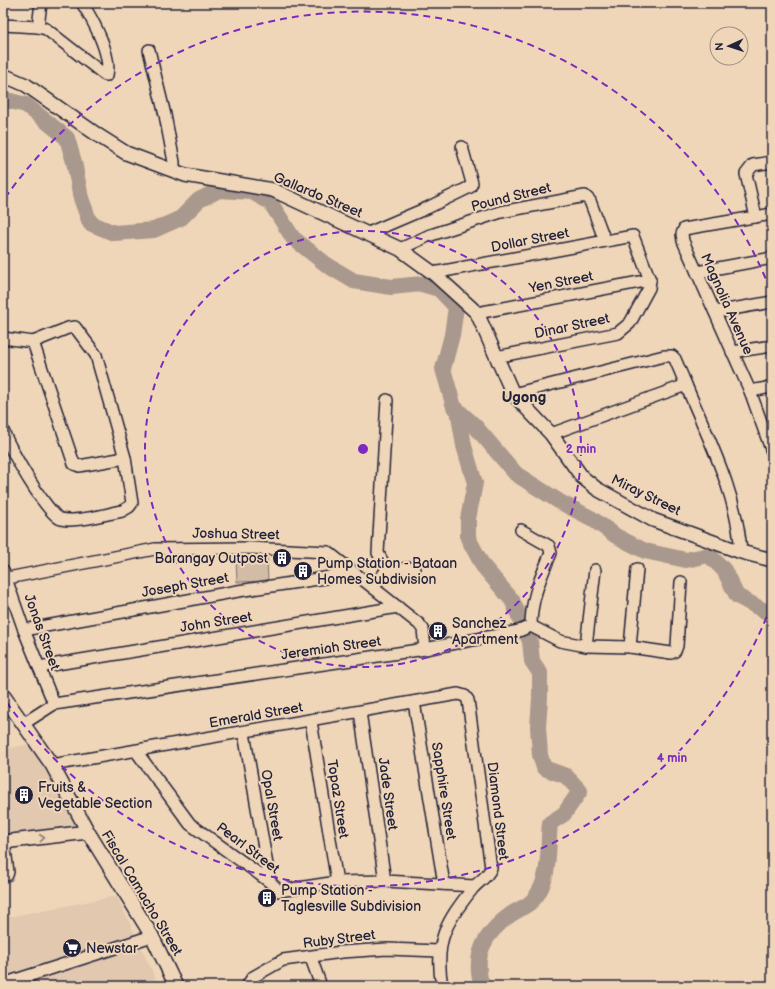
<svg xmlns="http://www.w3.org/2000/svg" width="775" height="989" font-family="'Balsamiq Sans',sans-serif">
	<style>
		.built { fill: #e1c8af }
		.green { fill: #d2bca6; stroke: #7a6f70 }
		.lines { fill: none; stroke-linecap: round; stroke-linejoin: round }
		.river { stroke: #a9988d; stroke-width: 16 }
		.minor-casing { stroke: #22223b; stroke-width: 14 }
		.tertiary-casing { stroke: #22223b; stroke-width: 16 }
		.minor { stroke: #f0d6b8; stroke-width: 11 }
		.tertiary { stroke: #f0d6b8; stroke-width: 13 }
		.oneway { stroke: #897c7a }
		.ring { fill: none; stroke: #7b2cbf; stroke-width: 2; stroke-dasharray: 7 5 }
		.labels { text-anchor: middle; dominant-baseline: central; stroke-width: 4; stroke-linejoin: round; paint-order: stroke }
		.street-label { font-size: 14px; fill: #22223b; stroke: #f0d6b8 }
		.poi-label { font-size: 14px; fill: #22223b; stroke: #f0d6b8; text-anchor: start }
		.neighbourhood-label { font-size: 15px; font-weight: bold; fill: #22223b; stroke: #f0d6b8 }
		.centre { fill: #7b2cbf; stroke: #f0d6b8; stroke-width: 2 }
		.ring-label { font-size: 12px; text-anchor: middle; font-weight: bold; fill: #7b2cbf; stroke: #f0d6b8; stroke-width: 4; stroke-linejoin: round; paint-order: stroke }
	</style>
	<rect width="100%" height="100%" fill="#f0d6b8"/>
	<filter id="ink" filterUnits="userSpaceOnUse"><feTurbulence type="fractalNoise" baseFrequency=".025" numOctaves="2"/><feDisplacementMap in="SourceGraphic" scale="8" xChannelSelector="R" yChannelSelector="G"/><feConvolveMatrix kernelMatrix="1 2 1 2 8 2 1 2 1" color-interpolation-filters="sRGB"/></filter>
	<g filter="url(#ink)">
		<g class="built">
			<polygon points="28,745 42,764 76,826 3,836 3,749"/>
			<polygon points="117,896 159,986 6,986 3,979 3,918"/>
		</g>
		<polygon class="green" points="267,557 268,581 237,582 236,558"/>
		<g class="lines">
			<g class="river">
				<polyline points="3,99 26,105 67,138 74,162 81,198 90,223 114,233 154,230 181,218 199,200 219,190 252,192 270,202 293,238 327,265 354,281 391,287 422,284 439,289 456,307 452,335 443,369 454,407 475,426 516,474 560,502 591,518 616,536 645,551 686,560 709,555 724,570 737,596 772,615"/>
				<path d="M458,410L464,446L475,483L468,519V538L483,566L512,600L530,641L532,661L540,673V698L538,727L540,755L544,768L566,776L580,791L564,814L550,823C547,848 552,879 533,900C528,906 517,910 510,915C485,933 472,955 482,986"/>
			</g>
			<g class="minor-casing">
				<g id="minor">
					<polyline points="3,25 38,27 41,3"/>
					<path d="M38,27L46,29L105,75H107C112,55 93,20 82,3"/>
					<polyline points="149,50 165,115 174,162 174,171"/>
					<polyline points="772,214 684,229 682,234 683,241 750,391 772,452"/>
					<polyline points="756,217 746,174 753,165 772,162"/>
					<polyline points="366,234 427,208 470,187 472,183 462,147"/>
					<polyline points="400,249 428,236 501,212 585,196 590,201 605,241"/>
					<polyline points="697,272 772,258"/>
					<polyline points="433,273 633,236 650,280 649,288 630,323 618,333 496,357"/>
					<polyline points="715,312 772,302"/>
					<polyline points="477,313 650,280"/>
					<path d="M3,338L33,342L68,328L75,327L96,355L125,458L132,503L129,507L122,511C106,514 76,523 61,519C48,516 7,445 3,430"/>
					<polyline points="33,342 74,464 79,466 125,458"/>
					<polyline points="732,352 772,346"/>
					<polyline points="750,391 772,387"/>
					<polyline points="513,394 664,356 672,356 675,359 686,385"/>
					<polyline points="387,400 378,553 387,570"/>
					<path d="M551,434L686,385C708,438 737,493 741,552"/>
					<polyline points="3,570 24,630 54,704"/>
					<polyline points="3,579 155,549 249,548 328,552 419,624 423,629 425,649"/>
					<polyline points="373,587 387,570 415,568"/>
					<polyline points="531,626 560,641 586,646 630,647 671,653 675,651 677,646 681,582"/>
					<polyline points="24,630 238,591 325,578 351,570"/>
					<polyline points="586,646 595,570"/>
					<polyline points="630,647 637,569"/>
					<polyline points="39,667 398,607"/>
					<polyline points="414,702 444,884"/>
					<polyline points="360,712 385,881"/>
					<polyline points="311,721 337,882"/>
					<path d="M23,724L54,704L425,649L519,631L531,626C531,598 541,577 551,553L549,546L521,530"/>
					<polyline points="244,733 270,882"/>
					<polyline points="136,751 190,824 270,882 279,891 337,882 385,881 475,886"/>
					<path d="M52,765L458,694L465,696L468,700L491,868C487,878 479,881 473,888C446,922 434,941 442,986"/>
					<polyline points="3,875 7,875 8,872 4,842"/>
					<polyline points="311,958 321,986"/>
					<polyline points="3,984 152,936"/>
					<polyline points="250,986 249,983 253,977 283,960 342,952 387,949 439,951"/>
				</g>
			</g>
			<g class="tertiary-casing">
				<g id="tertiary">
					<polyline points="3,75 26,85 99,136 126,153 185,175 273,190 400,249 433,273 477,313 513,394 551,434 582,477 597,489 653,520 741,552 772,560"/>
					<polyline points="3,695 52,765 88,832 152,936 176,986"/>
					<polyline points="3,842 88,832"/>
				</g>
			</g>
			<use href="#minor" class="minor"/>
			<use href="#tertiary" class="tertiary"/>
		</g>
		<defs><path id="oneway-chevron" d="M-2-3.5L2.5 0L-2 3.5" fill="none" stroke-width="1.6" stroke-linecap="round" stroke-linejoin="round"/></defs>
		<use class="oneway" href="#oneway-chevron" transform="translate(42 838) rotate(-6)"/>
	</g>
	<g class="ring">
		<circle cx="363" cy="449" r="218"/>
		<path d="M771 606A437 437 0 0 1 5 700M5 198A437 437 0 0 1 771 292"/>
	</g>
	<defs>
		<g id="building-disc" transform="scale(1)"><circle r="9.5" fill="#22223b" stroke="#f0d6b8"/><path d="M-4-6H4V6H1V3H-1V6H-4ZM-2.5-4.3h1.7v1.8h-1.7ZM.8-4.3h1.7v1.8H.8ZM-2.5-1h1.7V.8h-1.7ZM.8-1h1.7V.8H.8Z" fill="#fff"/></g>
		<g id="supermarket-disc" transform="scale(1)"><circle r="9.5" fill="#22223b" stroke="#f0d6b8"/><path d="M-6-5.5h2.5l.6 2H6L4.5 2H-2.5L-4.4-4H-6ZM-1.5 3.2a1.3 1.3 0 1 0 .1 0ZM3 3.2a1.3 1.3 0 1 0 .1 0Z" fill="#fff"/></g>
	</defs>
	<g fill-rule="evenodd">
		<use href="#building-disc" x="282" y="558"/>
		<use href="#building-disc" x="303" y="571"/>
		<use href="#building-disc" x="438" y="631"/>
		<use href="#building-disc" x="24" y="795"/>
		<use href="#building-disc" x="267" y="898"/>
		<use href="#supermarket-disc" x="72" y="948"/>
	</g>
	<g class="labels">
		<g class="street-label">
			<text transform="translate(318 195) rotate(23)">Gallardo Street</text>
			<text transform="translate(511 197) rotate(-14)">Pound Street</text>
			<text transform="translate(530 240) rotate(-11)">Dollar Street</text>
			<text transform="translate(561 282) rotate(-11)">Yen Street</text>
			<text transform="translate(727 304) rotate(66)">Magnolia Avenue</text>
			<text transform="translate(572 326) rotate(-12)">Dinar Street</text>
			<text transform="translate(646 495) rotate(26)">Miray Street</text>
			<text transform="translate(236 534) rotate(1)">Joshua Street</text>
			<text transform="translate(185 585) rotate(-10)">Joseph Street</text>
			<text transform="translate(216 622) rotate(-9)">John Street</text>
			<text transform="translate(42 632) rotate(70)">Jonas Street</text>
			<text transform="translate(331 648) rotate(-8)">Jeremiah Street</text>
			<text transform="translate(256 715) rotate(-10)">Emerald Street</text>
			<text transform="translate(444 791) rotate(81)">Sapphire Street</text>
			<text transform="translate(388 794) rotate(82)">Jade Street</text>
			<text transform="translate(338 799) rotate(81)">Topaz Street</text>
			<text transform="translate(272 805) rotate(80)">Opal Street</text>
			<text transform="translate(498 811) rotate(83)">Diamond Street</text>
			<text transform="translate(248 848) rotate(37)">Pearl Street</text>
			<text transform="translate(142 893) rotate(59)">Fiscal Camacho Street</text>
			<text transform="translate(339 939) rotate(-7)">Ruby Street</text>
		</g>
		<g class="poi-label">
			<text x="268" y="558" text-anchor="end">Barangay Outpost</text>
			<text x="317" y="563">Pump Station - Bataan<tspan x="317" dy="16">Homes Subdivision</tspan></text>
			<text x="452" y="623">Sanchez<tspan x="452" dy="16">Apartment</tspan></text>
			<text x="38" y="787">Fruits &amp;<tspan x="38" dy="16">Vegetable Section</tspan></text>
			<text x="281" y="890">Pump Station -<tspan x="281" dy="16">Taglesville Subdivision</tspan></text>
			<text x="86" y="948">Newstar</text>
		</g>
		<g class="neighbourhood-label">
			<text x="524" y="397">Ugong</text>
		</g>
	</g>
	<circle cx="363" cy="449" r="6" class="centre"/>
	<g class="ring-label">
		<text x="581" y="453">2 min</text>
		<text x="672" y="762">4 min</text>
	</g>
	<rect width="775" height="989" fill="none" stroke="#f0d6b8" stroke-width="16"/>
	<rect x="8" y="8" width="759" height="973" fill="none" stroke="#22223b" stroke-width="1.5" filter="url(#ink)"/>
	<g transform="translate(729 46) rotate(267)"><circle r="19" fill="#f0d6b8" stroke="#9e8e86"/>
	<path d="M0-3L7 15L0 10L-7 15Z" fill="#22223b"/>
	<text y="-6" font-size="11" font-weight="bold" text-anchor="middle" fill="#22223b">N</text>
	</g>
</svg>
